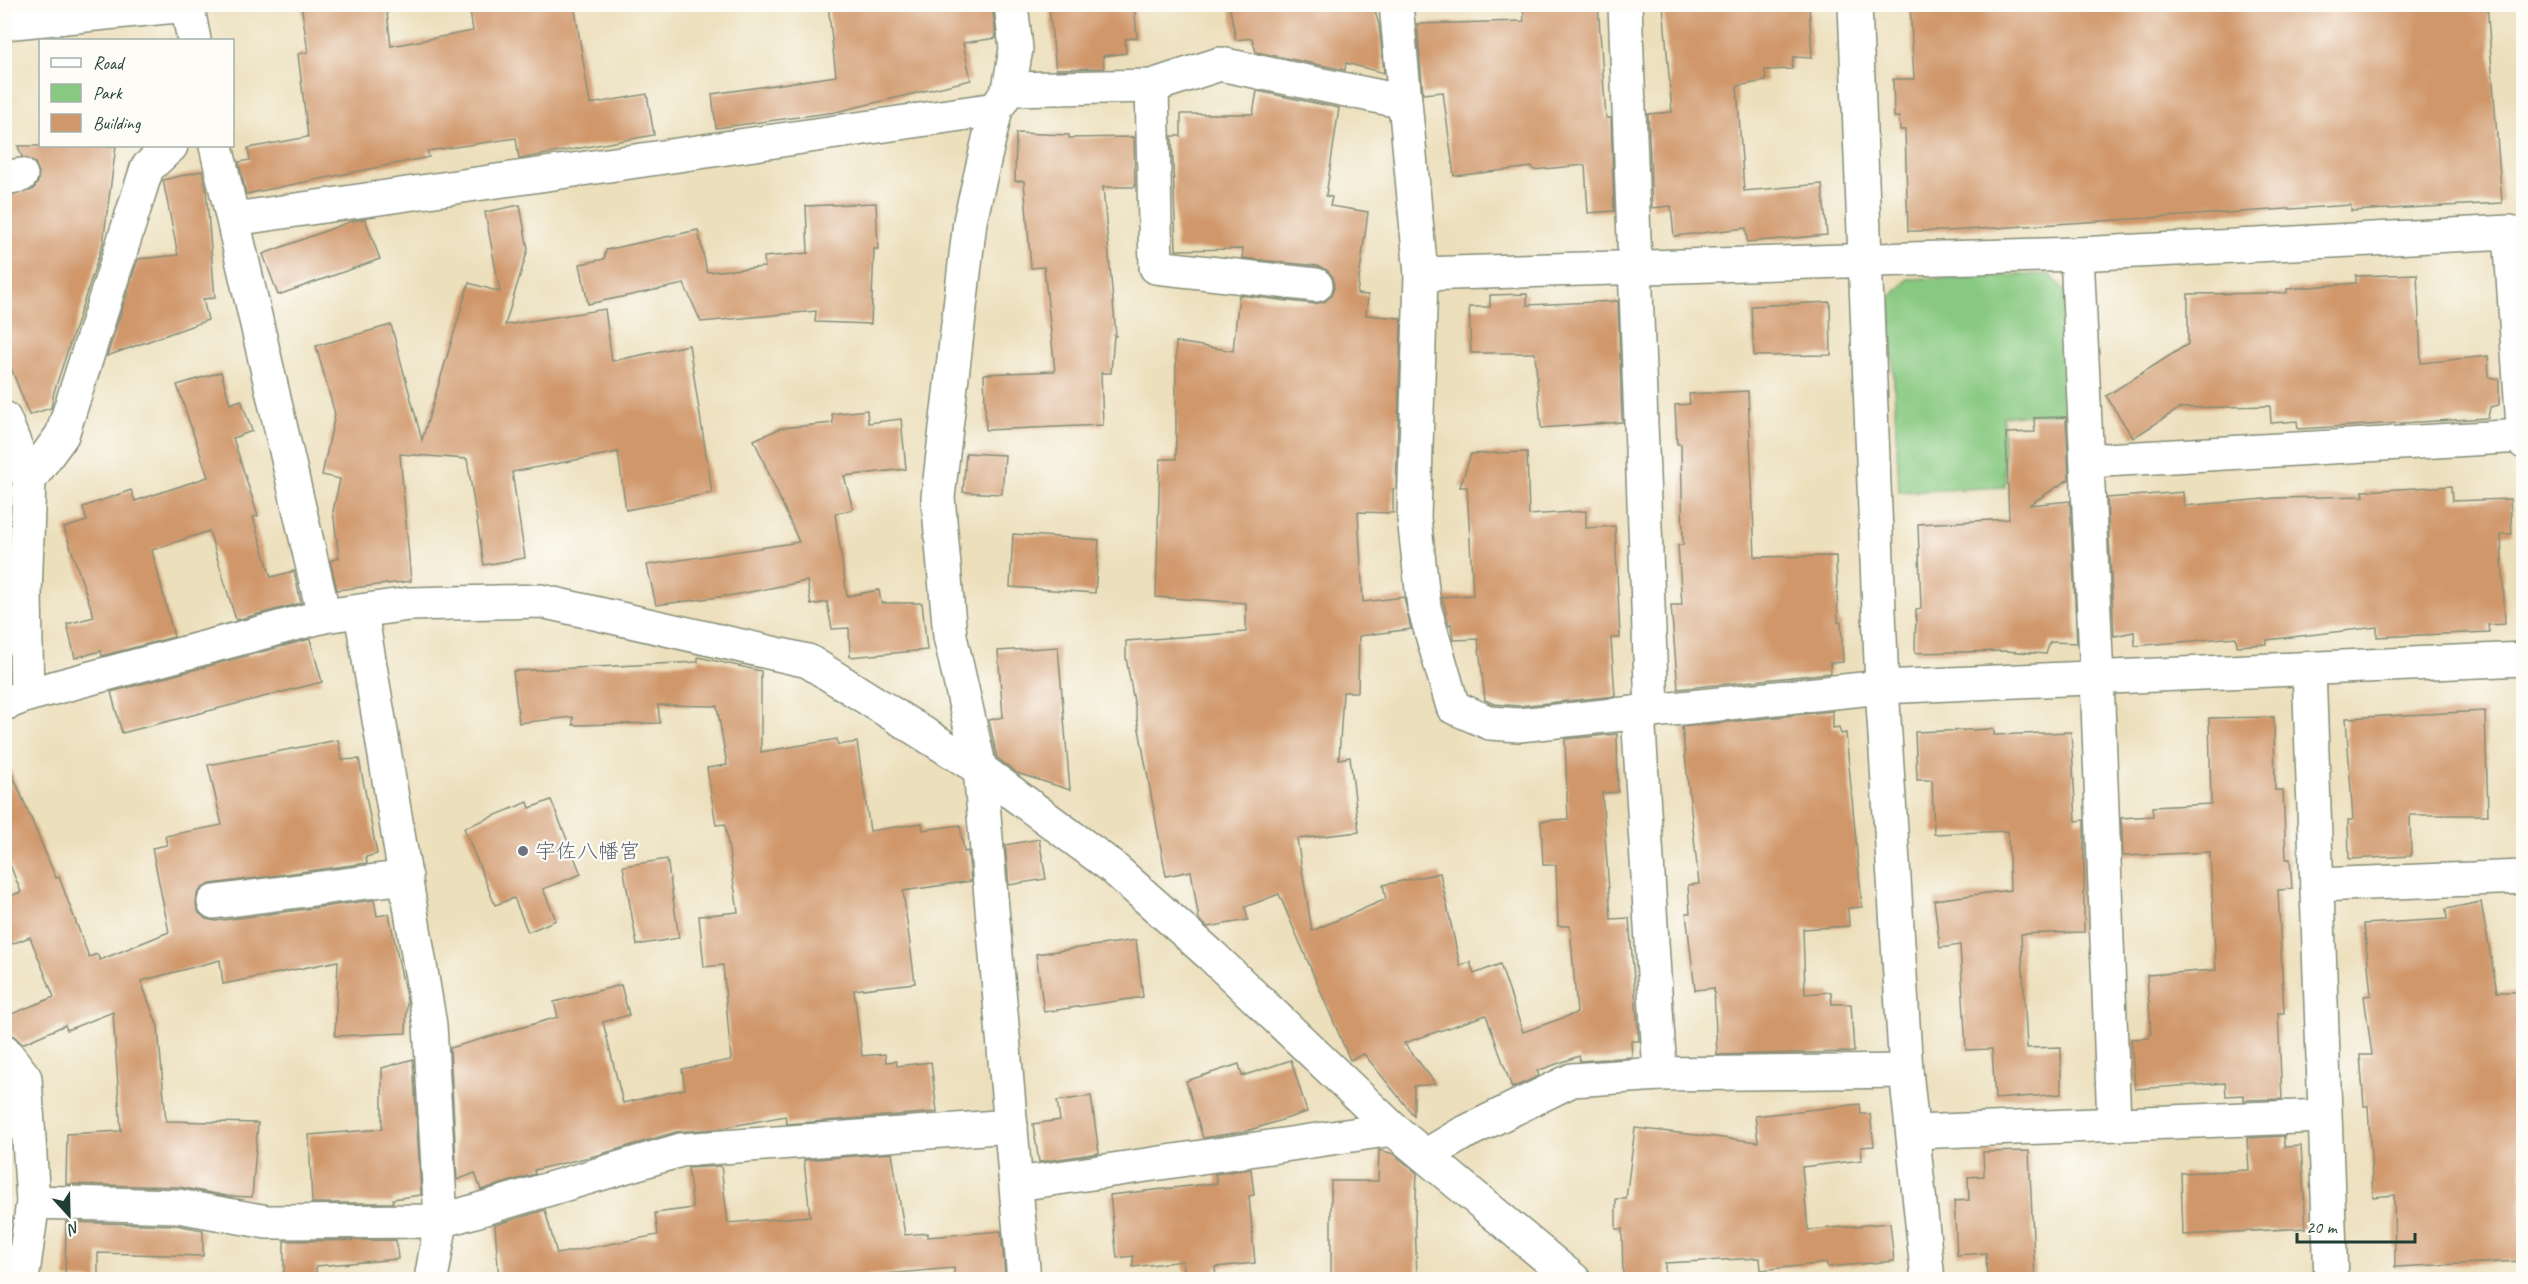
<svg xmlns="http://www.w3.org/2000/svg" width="2528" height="1284" font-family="Caveat,'Klee One',sans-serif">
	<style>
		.green { fill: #88c981; stroke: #54835a; stroke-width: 1.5 }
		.building { fill: #d0976a }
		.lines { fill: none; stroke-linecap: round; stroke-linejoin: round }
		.minor-casing { stroke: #868e78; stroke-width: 36 }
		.minor { stroke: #fff; stroke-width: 33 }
		.worship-dot { fill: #6b7280; stroke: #fdfcf7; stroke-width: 2 }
		.labels { text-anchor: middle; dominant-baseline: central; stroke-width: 4.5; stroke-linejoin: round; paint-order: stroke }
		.worship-label { font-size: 21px; fill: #5b616d; stroke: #fdfcf7; text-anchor: start }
	</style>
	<rect width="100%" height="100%" fill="#fdfcf7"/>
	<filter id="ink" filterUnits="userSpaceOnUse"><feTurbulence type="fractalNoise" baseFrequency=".0167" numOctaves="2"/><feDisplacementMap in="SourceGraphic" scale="12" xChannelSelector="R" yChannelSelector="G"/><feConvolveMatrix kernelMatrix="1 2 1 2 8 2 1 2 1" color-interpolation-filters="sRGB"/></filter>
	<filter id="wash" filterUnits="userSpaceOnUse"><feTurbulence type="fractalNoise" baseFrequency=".008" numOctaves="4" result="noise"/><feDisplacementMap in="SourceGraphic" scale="24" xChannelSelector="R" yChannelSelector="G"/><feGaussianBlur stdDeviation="1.35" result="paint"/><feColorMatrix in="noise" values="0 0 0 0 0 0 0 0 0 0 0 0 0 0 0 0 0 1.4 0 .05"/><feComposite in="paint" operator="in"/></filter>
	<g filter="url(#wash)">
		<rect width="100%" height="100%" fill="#ecdfbc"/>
		<polygon class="green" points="2049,274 2065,290 2068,413 2003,416 2005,487 1899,492 1890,298 1908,279"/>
		<g id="blocks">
			<g class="building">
				<polygon points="301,4 386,4 391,46 473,31 469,4 574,4 590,104 647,94 654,135 519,159 516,138 427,151 429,157 246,194 239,162 250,160 248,148 308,137 298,54 308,52"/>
				<polygon points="828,4 992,4 996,38 963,43 971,80 836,112 716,128 712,94 836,76"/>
				<polygon points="1085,4 1134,4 1137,38 1125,39 1126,53 1103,56 1104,68 1056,69 1049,8"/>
				<polygon points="1229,4 1373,4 1379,25 1384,73 1346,63 1345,70 1256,52 1252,38 1236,40"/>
				<polygon points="1523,4 1598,4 1606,118 1611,118 1614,211 1588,213 1585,165 1533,170 1533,167 1454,176 1443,92 1423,94 1417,24 1524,21"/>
				<polygon points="1663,4 1809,4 1812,58 1793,57 1792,69 1765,70 1766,81 1737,86 1744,191 1822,184 1827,235 1747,242 1746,228 1674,236 1671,206 1652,208 1648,114 1672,112"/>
				<polygon points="1910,4 2487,4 2502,203 2351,211 2351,205 1949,231 1908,231 1905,130 1900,130 1899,117 1894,117 1893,79 1914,79"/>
				<polygon points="1257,91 1339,108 1326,196 1332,197 1330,206 1368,212 1357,294 1368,295 1366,315 1400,318 1401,326 1396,489 1393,489 1393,513 1358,512 1363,602 1404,597 1411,629 1359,636 1358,692 1343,692 1339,759 1350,757 1359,832 1297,839 1312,931 1386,899 1383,885 1440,873 1460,966 1470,962 1474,974 1500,964 1523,1032 1577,1013 1570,926 1558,926 1556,865 1543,865 1541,821 1568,819 1565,739 1617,734 1618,792 1602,793 1611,919 1629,918 1639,1041 1631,1041 1632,1057 1580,1061 1579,1056 1537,1071 1539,1076 1512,1088 1486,1015 1404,1043 1436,1084 1414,1086 1414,1116 1364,1054 1350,1060 1279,894 1245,907 1248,920 1208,927 1199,920 1191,871 1166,876 1126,658 1126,641 1246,632 1246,603 1156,597 1160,459 1176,459 1176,342 1233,351 1239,295 1314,304 1324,302 1331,296 1334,288 1333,277 1327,270 1318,266 1242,258 1243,249 1176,250 1172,136 1181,136 1181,114 1253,114"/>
				<polygon points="1016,133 1069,135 1069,138 1134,137 1135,187 1103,187 1116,336 1114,335 1111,373 1101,373 1103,425 986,430 984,374 1055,371 1044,267 1031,268 1024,181 1015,181"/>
				<polygon points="18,146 116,146 103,243 54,392 51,408 29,415 4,349 4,196 33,190 38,182 39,172 35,163 22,157"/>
				<polygon points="202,171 206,188 215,298 203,299 208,320 107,356 138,259 178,255 163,180"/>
				<polygon points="876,203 878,249 874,249 871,324 815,322 816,311 701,322 684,284 588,304 580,264 604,259 606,250 698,230 707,272 765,267 764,257 808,253 806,206"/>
				<polygon points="520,205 528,249 505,325 605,309 612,361 689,345 712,493 626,510 618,452 512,472 525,558 484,565 467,459 400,454 411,581 337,590 330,561 339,558 333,511 340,479 322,475 335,414 316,346 391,325 422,440 469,283 500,292 485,212"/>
				<polygon points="365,219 380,259 278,295 263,254 352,221"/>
				<polygon points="2417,274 2421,363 2488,356 2489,377 2499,379 2499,405 2490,407 2488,418 2298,429 2297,421 2271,423 2270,406 2180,408 2133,438 2106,396 2188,344 2188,294 2287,293 2287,289 2356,283 2356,276"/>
				<polygon points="1527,294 1527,305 1618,301 1622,422 1541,428 1535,353 1471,353 1469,307 1490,307 1490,295"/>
				<polygon points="1830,302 1831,355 1754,356 1751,306"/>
				<polygon points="221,372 230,404 241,400 252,431 233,438 258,516 253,517 271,577 294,571 301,603 236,620 209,531 152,550 174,637 102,656 101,651 75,658 67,624 94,617 64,528 87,521 83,507 131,490 135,501 208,477 177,385"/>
				<polygon points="1748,391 1755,557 1836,556 1838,622 1841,622 1843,662 1830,663 1831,673 1678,689 1671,605 1682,605 1678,545 1683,545 1681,444 1677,444 1675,405 1690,404 1689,394"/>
				<polygon points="867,410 868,423 901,419 906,469 844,476 853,509 835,514 847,596 879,590 881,603 922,603 927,650 850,657 849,628 832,629 827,602 811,605 807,581 734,595 656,605 647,565 799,542 754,440 781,428 833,423 832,414"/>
				<polygon points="2066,417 2069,479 2029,505 2070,501 2077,643 2050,642 2046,654 2006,651 1915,653 1916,610 1921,609 1918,524 2009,519 2006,433 2035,432 2034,418"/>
				<polygon points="1527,452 1529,515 1586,511 1586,528 1615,526 1620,638 1611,638 1615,696 1519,706 1494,704 1485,700 1478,639 1453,640 1451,624 1449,625 1442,597 1473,595 1467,487 1460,487 1471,454"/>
				<polygon points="966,453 1005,455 1002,494 963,492"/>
				<polygon points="2451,486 2452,501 2510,499 2512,534 2501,534 2505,624 2488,625 2489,632 2377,637 2377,627 2267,640 2267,644 2237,646 2236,637 2135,646 2134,632 2114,636 2107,498 2183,492 2184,506 2276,498 2364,496 2363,491"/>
				<polygon points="1013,534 1099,540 1095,593 1010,587"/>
				<polygon points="310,639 322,682 122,733 111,692"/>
				<polygon points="1058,647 1070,790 1017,773 997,758 989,720 1003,717 998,651"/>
				<polygon points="698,657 761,671 761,752 837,739 838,745 857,742 870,831 922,823 923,830 960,825 964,852 968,851 971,881 903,891 915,983 854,990 862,1056 885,1054 886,1062 896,1061 897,1066 931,1062 937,1112 787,1124 785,1116 717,1129 676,1132 598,1155 534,1170 535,1174 481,1190 475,1173 457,1180 450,1048 558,1017 554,1002 621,985 629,1015 603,1022 623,1103 685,1089 682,1069 731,1060 723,965 704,967 699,916 738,912 725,824 716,825 707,768 727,765 717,706 658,705 660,723 573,725 573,717 519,723 513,671 698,662"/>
				<polygon points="1833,711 1833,728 1839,727 1841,734 1846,733 1862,907 1848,908 1849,926 1803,929 1805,994 1831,992 1832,1004 1851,1004 1854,1052 1717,1055 1714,988 1695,990 1686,913 1690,913 1688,885 1699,884 1682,727"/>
				<polygon points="2485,711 2488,815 2410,815 2411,856 2349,859 2348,820 2353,820 2346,718"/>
				<polygon points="2274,717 2275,790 2283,790 2286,859 2290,859 2292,889 2278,890 2284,1013 2278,1013 2282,1099 2244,1100 2244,1095 2226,1096 2225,1083 2135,1089 2131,1039 2149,1038 2151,1033 2147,975 2216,970 2210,852 2123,856 2121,818 2153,816 2152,807 2211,804 2209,718"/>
				<polygon points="1994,729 1994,735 2071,732 2076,821 2084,820 2084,932 2021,934 2027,1048 2061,1047 2061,1094 1995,1099 1992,1049 1966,1050 1960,945 1940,948 1934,900 2010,890 2008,831 1934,834 1932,780 1917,780 1915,732"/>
				<polygon points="338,740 342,760 359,759 377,854 366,857 367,863 211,884 202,888 197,894 196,905 199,913 206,919 216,921 374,900 377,916 389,914 407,1001 406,1033 335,1036 338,961 223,984 220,960 141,981 158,1027 166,1121 258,1123 252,1197 227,1196 179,1187 66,1184 67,1134 121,1131 113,1012 67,1030 65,1025 22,1044 12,1034 4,1033 4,1017 54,997 30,937 4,947 4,898 21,892 4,850 4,754 56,878 59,877 89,957 97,954 100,960 169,932 152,848 167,845 165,836 222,825 208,765"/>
				<polygon points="551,800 581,874 543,889 556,920 528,932 514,898 495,905 464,828 528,802 530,808"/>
				<polygon points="1039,839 1046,879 1009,885 1005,845"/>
				<polygon points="667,859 679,938 637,945 623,866"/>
				<polygon points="2481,902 2497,992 2523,992 2523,1112 2521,1112 2523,1261 2395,1267 2394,1195 2373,1197 2368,1106 2364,1106 2360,1055 2372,1055 2364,996 2371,995 2364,924 2447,919 2446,909"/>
				<polygon points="1136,940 1143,997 1044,1012 1036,954"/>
				<polygon points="413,1059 421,1195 393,1199 393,1203 312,1203 309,1135 382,1129 382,1068"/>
				<polygon points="1291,1060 1307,1112 1247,1131 1203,1138 1186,1081 1239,1064 1242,1076"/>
				<polygon points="1091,1096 1099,1153 1039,1162 1033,1124 1060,1120 1057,1101"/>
				<polygon points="1860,1104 1861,1114 1870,1114 1874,1146 1861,1147 1862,1160 1802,1167 1808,1230 1890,1223 1894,1261 1827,1267 1827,1263 1761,1270 1760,1258 1665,1263 1665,1280 1623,1280 1622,1229 1616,1229 1616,1199 1626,1199 1635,1128 1758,1142 1755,1116"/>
				<polygon points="2284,1136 2284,1147 2301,1146 2306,1228 2183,1235 2181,1173 2249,1170 2247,1138"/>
				<polygon points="1379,1150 1394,1154 1417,1173 1415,1218 1417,1280 1331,1280 1331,1181 1378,1181"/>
				<polygon points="2029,1151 2035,1280 1987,1280 1986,1253 1957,1255 1954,1201 1969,1200 1968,1177 1984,1176 1983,1152"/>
				<polygon points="892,1153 905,1235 928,1233 928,1237 1001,1231 1005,1274 954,1278 954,1268 817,1280 499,1280 495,1225 545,1210 557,1254 658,1235 655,1213 693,1208 688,1168 721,1166 728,1223 810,1216 804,1160"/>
				<polygon points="1251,1169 1254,1195 1249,1196 1255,1263 1215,1267 1216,1280 1185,1280 1183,1261 1133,1267 1133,1256 1117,1258 1110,1195 1217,1183 1215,1174"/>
				<polygon points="66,1222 176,1225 203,1230 203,1256 98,1253 98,1280 65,1279"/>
				<polygon points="396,1240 398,1259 316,1266 317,1280 284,1280 284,1241"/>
			</g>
		</g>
	</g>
	<g filter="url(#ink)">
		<use href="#blocks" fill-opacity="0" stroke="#868e78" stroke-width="1.5"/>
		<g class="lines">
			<g class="minor-casing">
				<g id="minor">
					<polyline points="187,4 194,40"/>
					<polyline points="1011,4 1016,49 1009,89 996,109 970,221 938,497 950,636 980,769 1024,1280"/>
					<polyline points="1396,4 1421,274 1414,518 1424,607 1453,707 1490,723 1519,725 1882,687 2524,659"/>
					<polyline points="1625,4 1652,710"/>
					<polyline points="1855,4 1882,687 1906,1071 1928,1280"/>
					<polyline points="4,23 187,5"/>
					<polyline points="1152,86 1156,267 1316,285"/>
					<polyline points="1009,89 1152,86 1220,64 1405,102"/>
					<polyline points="216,146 324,616"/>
					<polyline points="4,178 21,175"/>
					<polyline points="234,219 996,109"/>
					<polyline points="2077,254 2097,678 2114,1123"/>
					<polyline points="1421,274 2077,254 2510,232 2524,442"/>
					<polyline points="4,418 29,480 25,595 27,695"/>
					<polyline points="2087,461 2523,436"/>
					<polyline points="29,480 62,435 147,168 171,146"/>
					<polyline points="361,612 430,1025 441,1221 431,1280"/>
					<polyline points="2309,669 2331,1280"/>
					<polyline points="4,704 27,695 324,616 409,604 541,601 808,661 980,769 1111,866 1212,956 1393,1129 1574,1280"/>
					<polyline points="1638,712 1660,1074 1906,1071"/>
					<polyline points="2317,885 2524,877"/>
					<polyline points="214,902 406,877"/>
					<polyline points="4,1051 25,1078 33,1202 22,1280"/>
					<polyline points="1914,1132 2324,1116"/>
					<polyline points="1427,1155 1462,1134 1572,1080 1660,1074"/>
					<polyline points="1017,1184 1393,1129"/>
					<polyline points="33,1202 178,1206 267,1222 441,1221 681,1150 1011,1126"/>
				</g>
			</g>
			<use href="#minor" class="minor"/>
		</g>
	</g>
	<circle class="worship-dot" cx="523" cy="851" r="6"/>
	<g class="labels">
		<g class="worship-label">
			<text x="535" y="851">宇佐八幡宮</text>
		</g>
	</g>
	<rect width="2528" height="1284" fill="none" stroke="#fdfcf7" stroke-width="24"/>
	<rect x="39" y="39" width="195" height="108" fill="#fdfcf7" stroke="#a4b0a9" stroke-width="1.5"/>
	<rect x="51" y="58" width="30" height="9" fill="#ffffff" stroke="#a4b0a9" stroke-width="1.5"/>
	<text x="93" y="69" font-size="18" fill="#1f3d34">Road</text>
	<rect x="51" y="84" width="30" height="18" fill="#88c981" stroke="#a4b0a9" stroke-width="1.5"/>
	<text x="93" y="99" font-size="18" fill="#1f3d34">Park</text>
	<rect x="51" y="114" width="30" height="18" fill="#d0976a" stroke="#a4b0a9" stroke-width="1.5"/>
	<text x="93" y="129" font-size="18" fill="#1f3d34">Building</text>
	<g transform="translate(69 1215) rotate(158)" stroke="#fdfcf7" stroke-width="4.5" paint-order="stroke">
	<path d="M0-4.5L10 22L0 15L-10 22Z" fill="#1f3d34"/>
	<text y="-9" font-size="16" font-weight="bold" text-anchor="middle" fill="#1f3d34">N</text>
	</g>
	<path d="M2297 1233v9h118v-9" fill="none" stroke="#1f3d34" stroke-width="3"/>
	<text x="2306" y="1233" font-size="18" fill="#1f3d34" stroke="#fdfcf7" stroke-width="4.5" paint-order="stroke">20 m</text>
</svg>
